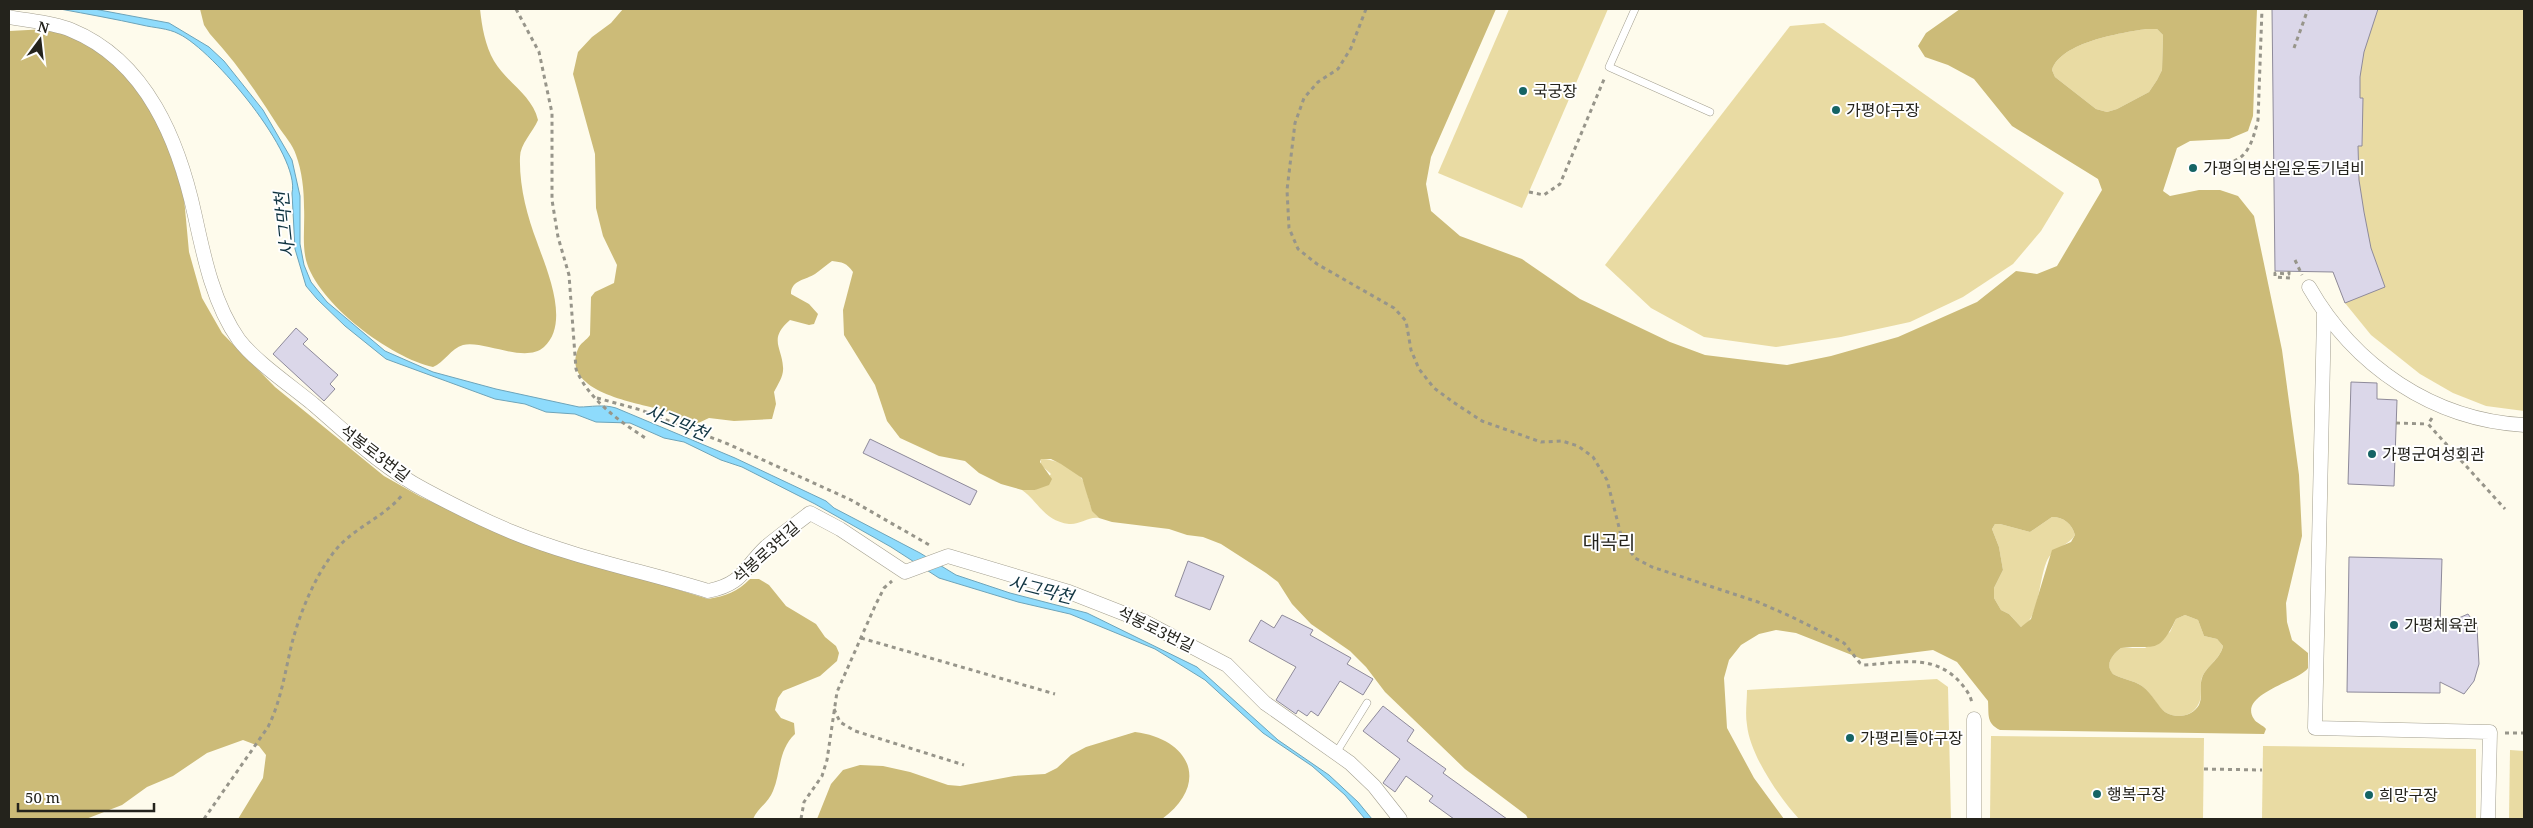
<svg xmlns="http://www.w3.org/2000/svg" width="2533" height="828" font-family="'Noto Serif','Noto Sans KR',serif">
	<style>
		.green { fill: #e9dba3 }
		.forest { fill: #ccbb78; fill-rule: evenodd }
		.water { fill: #8edbfc; stroke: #6ea4b9 }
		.building { fill: #dbd7e9; stroke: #8e8a9a }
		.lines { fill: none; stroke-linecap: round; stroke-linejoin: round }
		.service-casing { stroke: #a39f8f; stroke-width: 8 }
		.minor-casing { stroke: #a39f8f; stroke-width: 15 }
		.path { stroke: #97958a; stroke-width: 3; stroke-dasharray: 4 4; stroke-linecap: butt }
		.service { stroke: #fff; stroke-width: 7 }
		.minor { stroke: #fff; stroke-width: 14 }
		.poi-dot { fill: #156464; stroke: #fff; stroke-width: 2 }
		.labels { text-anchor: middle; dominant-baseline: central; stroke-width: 4; stroke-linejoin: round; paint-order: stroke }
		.poi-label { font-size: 16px; fill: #24231c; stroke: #fff; text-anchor: start }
		.street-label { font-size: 16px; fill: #24231c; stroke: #fff }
		.water-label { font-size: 18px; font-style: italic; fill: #103441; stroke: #fff }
		.quarter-label { font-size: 19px; fill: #24231c; stroke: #fff }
	</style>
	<rect width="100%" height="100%" fill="#fefbec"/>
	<g class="green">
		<polygon points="1509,9 1608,9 1522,208 1438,173"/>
		<polygon points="2333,9 2524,9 2524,411 2486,406 2453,393 2420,374 2371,335 2345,303 2329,262 2324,42"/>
		<polygon points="1824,23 2064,193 2041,231 2013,264 1963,297 1910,322 1841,337 1776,347 1704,337 1651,308 1605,265 1790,26"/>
		<path d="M2146,29H2157L2163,35L2162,70L2157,80L2149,92L2117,109L2107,112L2096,109L2055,77L2052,70C2061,42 2121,33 2146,29Z"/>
		<path d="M1041,459C1054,459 1075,467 1082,479C1090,493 1086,506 1099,518C1089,516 1080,525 1069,524C1044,521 1038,501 1022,490H1035L1051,474L1041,465Z"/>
		<path d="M2052,517C2064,517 2072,524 2075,535C2069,545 2056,547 2049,557C2038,574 2041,619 2021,627L2009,614L2001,610L1994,598V588L2003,570L1999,547L1992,529L1995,524H2000L2030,532Z"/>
		<path d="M2185,615L2198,620L2204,636L2217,639L2223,646C2220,659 2209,664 2203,675C2198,684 2204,696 2198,705C2192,717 2176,719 2165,712C2158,708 2152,693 2142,686C2133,680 2122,679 2113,674C2104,664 2113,654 2121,648H2145L2170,632L2176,619Z"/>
		<path d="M1937,679L1948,687L1951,819H1799C1779,797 1750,755 1747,725C1745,714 1747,701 1747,690Z"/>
		<polygon points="1991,736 2204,738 2203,819 1990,819"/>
		<polygon points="2263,746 2476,749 2476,819 2262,819"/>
		<polygon points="2510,750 2524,751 2524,819 2509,819"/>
	</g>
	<g class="forest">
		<path d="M200,9H480C482,27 485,45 494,61C507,83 532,95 538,120C533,132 520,144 520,157C519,185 527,216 537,242C546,268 571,323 544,347C525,364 484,340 463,345C451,348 444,363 433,367C391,358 317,303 306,260C302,243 305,225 304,207C304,190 302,171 296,155C293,145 284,135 278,126C258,94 236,62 210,34L204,25Z"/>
		<path d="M623,9H1496L1431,157L1426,184L1431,211L1460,236L1522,259L1580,299L1670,342L1705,355L1787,365L1831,356L1898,337L1977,302L2016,271L2037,274L2057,266L2102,190L2098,179L2012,126L1974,79L1948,65L1925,57L1918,46L1926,33L1960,9H2257L2253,116L2248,131L2229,139L2190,141L2177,148L2163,191L2170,196L2199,190H2220L2238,196L2254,216L2282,350L2299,475L2302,536L2286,603L2287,622L2292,640L2308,653V668C2300,681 2237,694 2254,719C2256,723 2263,725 2266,729L2264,734L2000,730C1986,723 1989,715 1988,701L1957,662L1933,650L1862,659L1796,633L1776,630L1759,634L1741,645L1729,660L1724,678L1727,728L1754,778L1784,819H1528L1526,815L1465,769L1385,692L1366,667L1350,651L1311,624L1292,604L1278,582L1266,573L1221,544L1203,537L1187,535L1169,529L1112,522L1099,518L1092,511L1082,478L1061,464L1051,459H1041L1040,462L1052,479L1049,485L1035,490H1022L1001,484L979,473L965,461L939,456L900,438L887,421L875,385L844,335L843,310L853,272C847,263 842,262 832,261C826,265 821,270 815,274C806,280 791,280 791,294L809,304L818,314L814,324L809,325L790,320C768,339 782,347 783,367C784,376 778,384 774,392L776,404L772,419L734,421L709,418L694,425C683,422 674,414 663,410C637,403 560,392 578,349C580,343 587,340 590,335L591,297L595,292L614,283L617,265L603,236L596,208L595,154L573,74L578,52L592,37L611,23ZM2146,29H2157L2163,35L2162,70L2157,80L2149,92L2117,109L2107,112L2096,109L2055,77L2052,70C2061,42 2121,33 2146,29ZM2052,517C2064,517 2072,524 2075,535L2071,542L2052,550L2031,619L2021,627L2009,614L2001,610L1994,598V588L2003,570L1999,547L1992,529L1995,524H2000L2030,532ZM2185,615L2198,620L2204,636L2217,639L2223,646C2220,660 2206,666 2202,678C2199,687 2203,696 2199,705C2192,717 2176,719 2165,712C2159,708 2152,693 2142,686C2133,680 2122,679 2113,674C2104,664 2113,654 2121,648C2155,644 2158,656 2176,619Z"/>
		<path d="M47,29L70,34L114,61L135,87L164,133L184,198L189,252L202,298L222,333L275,387L384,476L421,497L510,537L708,599C726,596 737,592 750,579H759L769,585L786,606L816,624L825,637L836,646L839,653L837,661L820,676L783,691L778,698L775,710L781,718L794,723L795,734C778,750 781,772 773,791C769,802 758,808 753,819H238L263,778L266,755L259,746L243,740L207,753L173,776L147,787L122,805L86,819H9V31Z"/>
		<path d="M1135,732C1191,739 1210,784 1162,819H817L831,784L843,770L860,765L883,766L910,772L948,785L960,786L1014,776L1045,774L1057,768L1071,755L1086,747Z"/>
	</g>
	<path class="water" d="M60,9H94L169,23L209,47L224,61L263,110L292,160L300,196V244L304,265L311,282L327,302L385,351L433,372L496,389L579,407C591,407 603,404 616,408L735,458L826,501L834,508L920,553L956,575L1010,593L1087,613L1197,667L1278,740L1329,775L1358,802L1372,819H1365L1345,795L1312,766L1263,733L1205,680L1155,649L1070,614L1018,602L939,578L891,547L815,504L742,467L721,460L684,442L664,438L630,423L596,422L575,414L546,412L525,404L495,399L386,359L345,326L317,299L306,286L295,249L292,193C301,155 213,50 179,34C168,28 154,28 142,25C115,19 87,14 60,9Z"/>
	<g class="building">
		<polygon points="2272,9 2378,9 2364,52 2360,77 2360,98 2363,98 2362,146 2358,146 2359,180 2364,212 2371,248 2385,287 2345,303 2333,272 2275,271"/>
		<polygon points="296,328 308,339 303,344 338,375 330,384 335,389 324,401 273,354"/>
		<polygon points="2351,382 2377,383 2377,399 2397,400 2394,486 2348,484"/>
		<polygon points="870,439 977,491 970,505 863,453"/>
		<polygon points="2349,557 2442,559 2440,626 2468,614 2477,627 2479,664 2474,681 2464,694 2440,682 2440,693 2347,692"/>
		<polygon points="1188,561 1224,576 1210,610 1175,596"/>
		<polygon points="1282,615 1313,630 1310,635 1351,658 1347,664 1373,679 1363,695 1340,681 1318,716 1311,711 1307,716 1298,710 1296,714 1276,700 1296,667 1249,641 1261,620 1274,628"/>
		<polygon points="1383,706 1414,730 1407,741 1446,769 1443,773 1507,819 1454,819 1429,801 1433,796 1406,776 1395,792 1383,783 1400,759 1363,731"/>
	</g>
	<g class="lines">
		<g class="service-casing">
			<g id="service">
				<polyline points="1635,9 1609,67 1710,112"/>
				<polyline points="1336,753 1367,703"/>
			</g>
		</g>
		<g class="minor-casing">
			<g id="minor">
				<path d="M9,17C29,21 51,22 71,30C147,61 179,142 195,216C204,258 214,305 239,340C255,361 291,386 313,404C348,434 383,468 425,490C453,505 483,520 512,532C575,558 643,571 708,591C743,584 743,569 766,547C780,535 796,524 810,513L840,529L905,572L948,556L1069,592L1143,621L1227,665L1265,703L1350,763L1374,786L1400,819"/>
				<path d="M2309,287C2354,366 2433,420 2524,425"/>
				<polyline points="2324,314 2315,728 2490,732 2488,819"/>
				<polyline points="1974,719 1974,819"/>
			</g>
		</g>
		<g class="path">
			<path d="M516,9L539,52L552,113V200L558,237L569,275L576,369C588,399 620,422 647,439"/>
			<path d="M1366,9L1351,48L1338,69L1318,82L1304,98L1295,123L1287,190L1289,228L1298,249L1317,264L1394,308L1406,321L1411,350L1419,369L1434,388L1453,402L1482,421L1541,442L1562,441L1578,446L1593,457L1607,480L1622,539L1635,558L1652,567L1758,602L1792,617L1844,643L1860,663L1864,665C1899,663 1932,653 1959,681C1965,688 1971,695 1972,704"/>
			<polyline points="2294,48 2308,9"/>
			<path d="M2218,163C2246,165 2252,144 2258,120L2262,9"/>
			<polyline points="1529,192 1544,195 1560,184 1605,77"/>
			<polyline points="2295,260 2302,275"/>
			<polyline points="2289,271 2289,274 2275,273 2275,277 2290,278"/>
			<polyline points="597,398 641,410 728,444 851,500 931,546"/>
			<polyline points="2432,418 2428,424 2505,509"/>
			<polyline points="2396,423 2428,424"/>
			<polyline points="861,638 1055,694"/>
			<polyline points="834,709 840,722 855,731 964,765"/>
			<polyline points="2505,733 2524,733"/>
			<polyline points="2204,769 2262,770"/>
			<path d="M204,819L268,727C281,701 285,672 292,643C300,613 313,581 331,556C349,529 383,519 403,494"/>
			<polyline points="801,819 804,802 822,776 827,760 837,692 875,606 884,588 892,581"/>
		</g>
		<use href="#service" class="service"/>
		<use href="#minor" class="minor"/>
	</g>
	<g class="poi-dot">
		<circle cx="1523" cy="91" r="5"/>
		<circle cx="1836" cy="110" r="5"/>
		<circle cx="2193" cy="168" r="5"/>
		<circle cx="2372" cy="454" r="5"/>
		<circle cx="2394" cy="625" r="5"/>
		<circle cx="1850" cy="738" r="5"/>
		<circle cx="2097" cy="794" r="5"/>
		<circle cx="2369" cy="795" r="5"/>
	</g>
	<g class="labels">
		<g class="poi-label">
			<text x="1533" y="91">국궁장</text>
			<text x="1846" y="110">가평야구장</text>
			<text x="2203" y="168">가평의병삼일운동기념비</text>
			<text x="2382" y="454">가평군여성회관</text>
			<text x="2404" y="625">가평체육관</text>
			<text x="1860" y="738">가평리틀야구장</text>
			<text x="2107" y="794">행복구장</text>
			<text x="2379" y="795">희망구장</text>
		</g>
		<g class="street-label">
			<text transform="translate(375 453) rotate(37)">석봉로3번길</text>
			<text transform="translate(766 552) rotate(-42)">석봉로3번길</text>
			<text transform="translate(1156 629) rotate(26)">석봉로3번길</text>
		</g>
		<g class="water-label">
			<text transform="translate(284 225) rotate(-96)">사그막천</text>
			<text transform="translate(677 422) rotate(22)">사그막천</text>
			<text transform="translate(1041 589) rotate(14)">사그막천</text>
		</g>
		<g class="quarter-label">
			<text x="1609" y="542">대곡리</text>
		</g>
	</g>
	<rect width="2533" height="828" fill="none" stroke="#24231c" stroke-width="20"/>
	<g transform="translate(40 40) rotate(15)" stroke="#ffffff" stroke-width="4" paint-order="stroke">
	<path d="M0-4L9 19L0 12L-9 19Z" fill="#24231c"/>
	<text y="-8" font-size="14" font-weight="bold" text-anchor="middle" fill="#24231c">N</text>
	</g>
	<path d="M18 803v8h136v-8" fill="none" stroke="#24231c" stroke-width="2.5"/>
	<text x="25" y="803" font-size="15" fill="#24231c" stroke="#ffffff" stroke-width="4" paint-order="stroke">50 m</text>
</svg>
